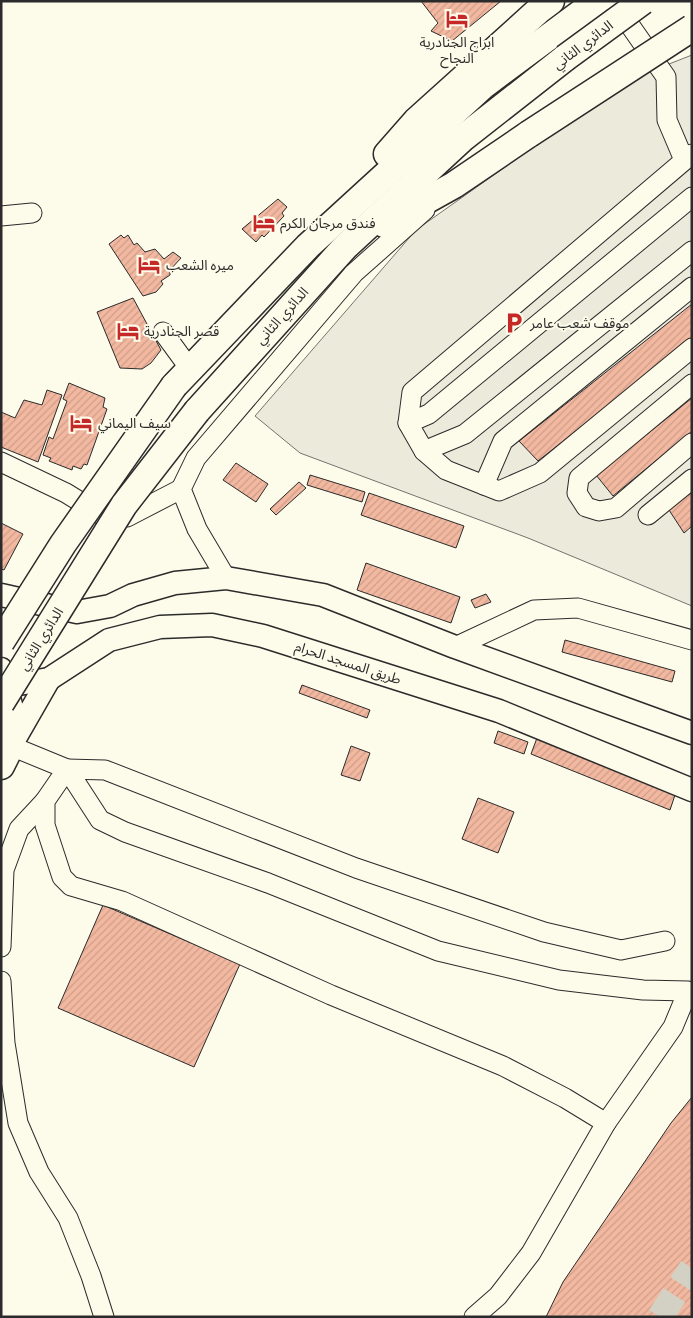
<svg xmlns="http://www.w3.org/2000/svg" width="693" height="1318" font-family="Signika,'Noto Sans Arabic',sans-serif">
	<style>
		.parking { fill: #eceadb; stroke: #74746e }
		.building { fill: url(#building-hatch); stroke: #2b2b2b }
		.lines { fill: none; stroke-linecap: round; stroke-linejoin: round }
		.highway-tunnel { stroke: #d3d1c4; stroke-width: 26; stroke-dasharray: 26 13; stroke-linecap: butt }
		.minor-casing { stroke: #2b2b2b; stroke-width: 21 }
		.major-casing { stroke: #2b2b2b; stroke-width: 25 }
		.highway-casing { stroke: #2b2b2b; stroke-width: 29 }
		.minor { stroke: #fdfbea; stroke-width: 19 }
		.major { stroke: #fdfbea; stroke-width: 22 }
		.highway { stroke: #fdfbea; stroke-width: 26 }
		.highway-bridge-casing { stroke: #2b2b2b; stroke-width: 29; stroke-linecap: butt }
		.highway-bridge { stroke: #fdfbea; stroke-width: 26 }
		.labels { text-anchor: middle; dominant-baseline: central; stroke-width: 4; stroke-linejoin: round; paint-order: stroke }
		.poi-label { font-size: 14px; fill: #2b2b2b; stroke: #fdfbea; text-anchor: start }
		.street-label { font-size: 14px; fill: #2b2b2b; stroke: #fdfbea }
	</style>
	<defs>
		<pattern id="building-hatch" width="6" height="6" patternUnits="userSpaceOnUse" patternTransform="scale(1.25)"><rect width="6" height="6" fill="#f2b8a0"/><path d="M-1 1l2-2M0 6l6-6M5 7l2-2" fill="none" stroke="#d09e8a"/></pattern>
	</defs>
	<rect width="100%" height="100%" fill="#fdfbea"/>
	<polygon class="parking" points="692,55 692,606 528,538 300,453 255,416 416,230 628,80"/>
	<g class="building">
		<polygon points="421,1 501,1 452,41 431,31 438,23"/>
		<polygon points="278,199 287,207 282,213 284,216 264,237 262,235 256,242 242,229"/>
		<polygon points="121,235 124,238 128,235 134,245 137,243 145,252 155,249 164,259 173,252 181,258 170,270 170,275 161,281 163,284 156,292 143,296 109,244"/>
		<polygon points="133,298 161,350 151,363 142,369 120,368 97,312"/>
		<polygon points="692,304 692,339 538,461 519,441"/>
		<polygon points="69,383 105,398 103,407 107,409 87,465 84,464 81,469 73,466 72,470 49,461 51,458 43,455 49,437 53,439 67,401 63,399"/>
		<polygon points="47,390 62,395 38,462 1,447 1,412 15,418 24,400 42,405"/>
		<polygon points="692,398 692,431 613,496 596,475"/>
		<polygon points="236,463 268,484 256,502 223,480"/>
		<polygon points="310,475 365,492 362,502 307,485"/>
		<polygon points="299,482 306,488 276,515 270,509"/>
		<polygon points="692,492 692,526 684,533 669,510"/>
		<polygon points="369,493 464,526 456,548 361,515"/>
		<polygon points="1,523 23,534 4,570 1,569"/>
		<polygon points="366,563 460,597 451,623 357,590"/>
		<polygon points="486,594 491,602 475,608 471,600"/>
		<polygon points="565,640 675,671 672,682 562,652"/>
		<polygon points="302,685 370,710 367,718 299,693"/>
		<polygon points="498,731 528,742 524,754 494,743"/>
		<polygon points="537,738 675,795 670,810 531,754"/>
		<polygon points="351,746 370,753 360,781 341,775"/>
		<polygon points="478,798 514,812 498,853 462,839"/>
		<polygon points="103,905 240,964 194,1067 58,1008"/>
		<polygon points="692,1097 692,1317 546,1317 563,1282 671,1123"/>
	</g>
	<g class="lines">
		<polyline class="highway-tunnel" points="660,1317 692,1268"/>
		<g class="minor-casing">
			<g id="minor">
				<polyline points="613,1 666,77 667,120 684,160"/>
				<polyline points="692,154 412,392 408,423 424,451 446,470 499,491 540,473 692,348"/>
				<polyline points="1,216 32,213"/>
				<polyline points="163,332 190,369"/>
				<polyline points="692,384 579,478 577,493 586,507 599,511 616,508 692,443"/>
				<polyline points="408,423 429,414 692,197"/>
				<polyline points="424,451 465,434 692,251"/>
				<polyline points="1,462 66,493 105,517 127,517 181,489"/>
				<polyline points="484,485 503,441 692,287"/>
				<polyline points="648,515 692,479"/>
				<polyline points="226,578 197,529 181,489 196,458 354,273 425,210"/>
				<polyline points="455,647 534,610 578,608 692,640"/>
				<polyline points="11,746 67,769 100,820 125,832 268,883 438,951 559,980 643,990 688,991 673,1027 606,1123 531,1253 498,1296 474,1317"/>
				<polyline points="1,947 4,870 19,829 45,801"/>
				<polyline points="1,981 5,1043 18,1123 39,1172 68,1218 91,1276 104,1317"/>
				<polyline points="606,1123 565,1098 503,1066 331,995 122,901 71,886 62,877 45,825 45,801 67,769 105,770 356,868 544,932 621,950 665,941"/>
			</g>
		</g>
		<g class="major-casing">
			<g id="major">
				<polyline points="1,595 77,612 110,606 133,595 175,583 226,578 323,595 455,647 692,733"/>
				<polyline points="1,669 13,712 11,746"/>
				<polyline points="1,687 49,679 109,640 160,627 212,625 263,636 499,711 692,790"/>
				<polyline points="14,740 49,679"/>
			</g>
		</g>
		<g class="highway-casing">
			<g id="highway">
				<polyline points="387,154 416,121 539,10 551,1"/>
				<polyline points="384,224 454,185 529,134"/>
				<polyline points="174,386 308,246 484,85 597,1"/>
				<polyline points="197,411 345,247 463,138 565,58"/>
				<polyline points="1,766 11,746"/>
			</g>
		</g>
		<use href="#minor" class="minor"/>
		<use href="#major" class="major"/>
		<use href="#highway" class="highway"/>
		<g class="highway-bridge-casing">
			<g id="highway-bridge">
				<polyline points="565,58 643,1"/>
				<polyline points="529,134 692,28"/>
				<polyline points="1,642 63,544 174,386"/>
				<polyline points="1,703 124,505 197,411"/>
			</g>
		</g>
		<use href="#highway-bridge" class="highway-bridge"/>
	</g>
	<defs>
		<g id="hotel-bare" transform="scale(1.725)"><path d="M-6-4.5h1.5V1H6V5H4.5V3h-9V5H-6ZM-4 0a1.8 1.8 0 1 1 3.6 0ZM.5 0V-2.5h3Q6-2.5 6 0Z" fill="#c62828" stroke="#fdfbea" stroke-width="2.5" paint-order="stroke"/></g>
		<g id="parking-bare" transform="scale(1.725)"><path d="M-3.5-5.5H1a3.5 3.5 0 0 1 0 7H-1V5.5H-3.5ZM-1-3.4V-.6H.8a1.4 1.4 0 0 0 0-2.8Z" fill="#c62828" stroke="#fdfbea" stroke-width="2.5" paint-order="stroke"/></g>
	</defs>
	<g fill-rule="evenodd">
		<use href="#hotel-bare" x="457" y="19"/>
		<use href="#hotel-bare" x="264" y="223"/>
		<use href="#hotel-bare" x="149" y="265"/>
		<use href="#parking-bare" x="514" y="323"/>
		<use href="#hotel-bare" x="128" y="331"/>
		<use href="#hotel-bare" x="81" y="423"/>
	</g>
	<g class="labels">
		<g class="poi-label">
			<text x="457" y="42" text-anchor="middle">ابراج الجنادرية<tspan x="457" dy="16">النجاح</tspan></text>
			<text x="280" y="223">فندق مرجان الكرم</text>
			<text x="166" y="265">ميره الشعب</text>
			<text x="530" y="323">موقف شعب عامر</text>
			<text x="144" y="331">قصر الجنادرية</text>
			<text x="98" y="423">سيف اليماني</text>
		</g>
		<g class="street-label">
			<text transform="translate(583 45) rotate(-37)">الدائري الثاني</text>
			<text transform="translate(282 316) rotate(-48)">الدائري الثاني</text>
			<text transform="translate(41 639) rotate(-58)">الدائري الثاني</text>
			<text transform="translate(348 663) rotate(18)">طريق المسجد الحرام</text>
		</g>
	</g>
	<rect width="693" height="1318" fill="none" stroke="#2b2b2b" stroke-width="5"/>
</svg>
